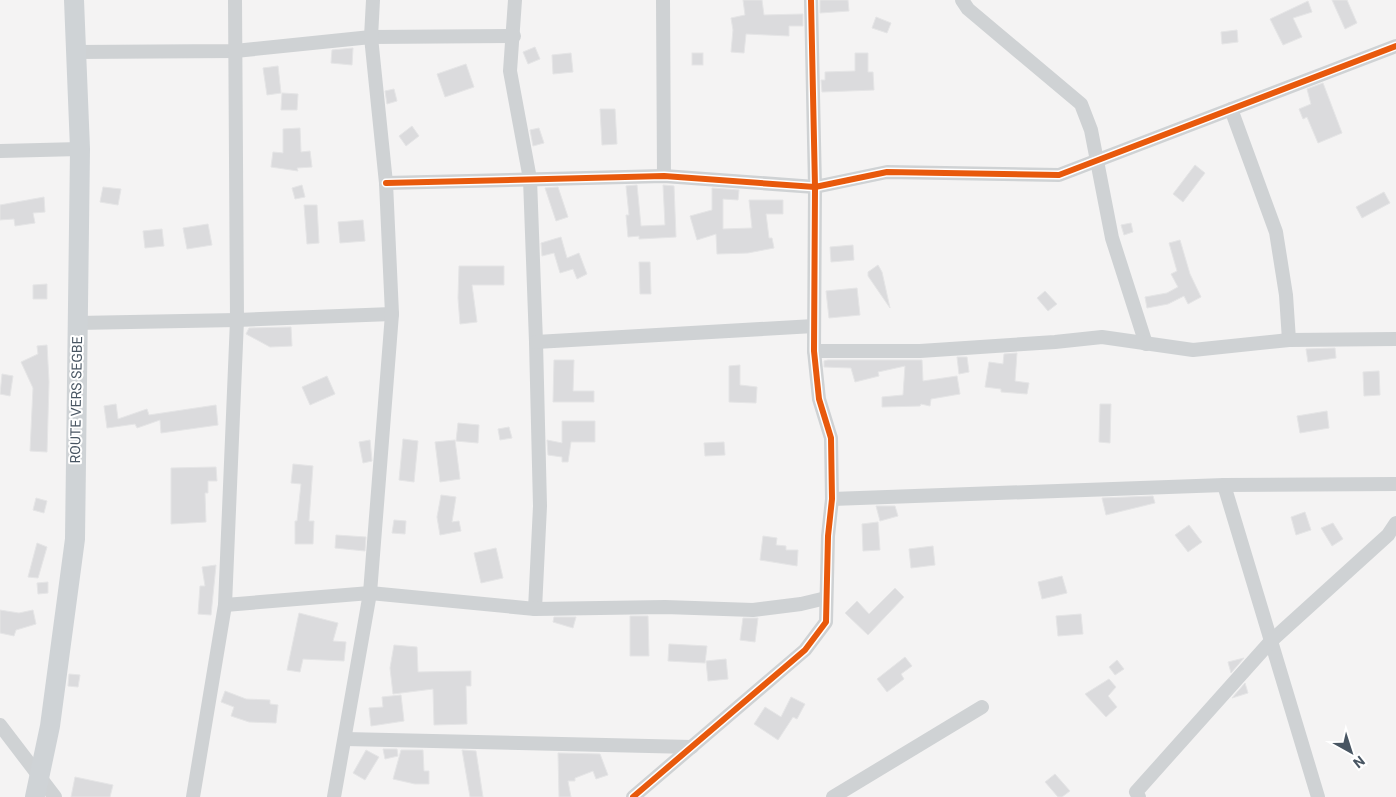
<svg xmlns="http://www.w3.org/2000/svg" width="1396" height="797" font-family="Roboto,sans-serif">
	<style>
		.building { fill: #dbdbdd; stroke: #e5e5e6 }
		.lines { fill: none; stroke-linecap: round; stroke-linejoin: round }
		.minor { stroke: #cfd2d4; stroke-width: 14 }
		.secondary { stroke: #cfd3d6; stroke-width: 20 }
		.cycleway-casing { stroke: #fff; stroke-width: 9 }
		.cycleway { stroke: #e8590c; stroke-width: 6 }
		.labels { text-anchor: middle; dominant-baseline: central; stroke-width: 4; stroke-linejoin: round; paint-order: stroke }
		.street-label { font-size: 14px; fill: #485562; stroke: #fff }
	</style>
	<rect width="100%" height="100%" fill="#f4f3f3"/>
	<g class="building">
		<polygon points="743,0 762,0 764,15 803,14 803,26 789,26 789,36 746,34 744,53 731,52 733,30 731,18 745,15"/>
		<polygon points="820,0 848,0 849,11 820,13"/>
		<polygon points="1332,0 1347,0 1357,23 1345,29"/>
		<polygon points="1308,1 1312,12 1293,18 1302,37 1283,45 1270,19"/>
		<polygon points="876,17 891,23 887,33 872,28"/>
		<polygon points="1237,30 1238,42 1222,44 1221,32"/>
		<polygon points="535,47 540,59 528,64 523,52"/>
		<polygon points="353,48 352,65 331,63 332,50"/>
		<polygon points="571,53 573,72 553,74 552,55"/>
		<rect x="692" y="53" width="11" height="12"/>
		<polygon points="855,53 868,53 868,72 873,72 874,90 822,92 821,80 825,80 825,72 855,71"/>
		<polygon points="466,64 474,87 445,97 437,74"/>
		<polygon points="278,66 281,93 267,95 263,68"/>
		<polygon points="1323,83 1342,133 1318,143 1307,117 1303,119 1299,109 1311,104 1307,89"/>
		<polygon points="394,89 397,101 387,104 385,91"/>
		<polygon points="282,93 298,94 297,110 281,110"/>
		<polygon points="600,109 615,109 617,144 602,145"/>
		<polygon points="412,126 419,136 406,146 399,136"/>
		<polygon points="300,128 301,152 310,151 312,167 297,168 298,171 271,167 273,152 283,153 283,129"/>
		<polygon points="539,128 544,143 533,146 530,130"/>
		<polygon points="1195,165 1205,173 1183,202 1173,194"/>
		<polygon points="302,185 305,197 295,199 292,188"/>
		<polygon points="637,185 641,226 665,225 663,185 674,186 676,237 639,239 639,236 628,237 626,215 629,215 626,186"/>
		<polygon points="103,187 121,189 118,205 100,202"/>
		<polygon points="558,187 568,217 556,221 545,188"/>
		<polygon points="712,188 739,190 738,200 723,199 723,229 752,228 749,200 783,200 783,214 766,214 769,238 772,238 774,248 748,253 717,254 716,234 697,240 690,216 712,210"/>
		<polygon points="1384,192 1390,203 1362,218 1356,207"/>
		<polygon points="44,197 45,212 33,213 35,223 15,226 14,219 0,220 0,205"/>
		<polygon points="304,205 317,205 319,243 307,244"/>
		<polygon points="363,220 365,241 340,243 338,222"/>
		<polygon points="1131,223 1133,232 1124,235 1121,225"/>
		<polygon points="208,224 212,245 187,249 183,228"/>
		<polygon points="162,229 164,246 145,248 143,231"/>
		<polygon points="561,237 567,258 579,253 587,274 577,279 573,269 560,273 554,253 542,256 541,243"/>
		<polygon points="1180,240 1190,274 1201,297 1188,304 1184,296 1168,304 1147,308 1145,297 1167,293 1178,287 1171,274 1177,271 1169,243"/>
		<polygon points="853,245 854,260 831,262 830,247"/>
		<polygon points="639,262 650,262 651,294 640,294"/>
		<polygon points="878,265 882,272 890,308 868,276 868,272"/>
		<polygon points="459,266 504,266 504,285 472,285 477,322 460,324 458,298"/>
		<polygon points="47,284 47,299 33,299 33,285"/>
		<polygon points="857,288 860,315 829,318 826,291"/>
		<polygon points="1045,291 1057,304 1048,311 1037,298"/>
		<polygon points="291,327 292,346 270,347 246,334 249,328"/>
		<polygon points="47,345 49,382 47,452 30,451 33,388 21,362 38,354 37,346"/>
		<polygon points="1335,348 1336,358 1308,362 1306,349"/>
		<polygon points="1017,353 1015,381 1029,383 1027,394 1001,392 1001,389 985,387 989,362 1003,364 1004,354"/>
		<polygon points="957,357 967,357 969,372 959,374"/>
		<polygon points="554,360 574,360 573,391 594,391 594,402 553,402"/>
		<polygon points="828,360 922,360 923,381 957,376 960,394 931,399 930,406 921,404 920,406 882,407 882,397 903,395 905,366 878,372 879,376 855,382 851,368 824,367 824,361"/>
		<polygon points="740,365 740,385 757,387 756,403 729,402 729,366"/>
		<polygon points="1379,371 1380,395 1364,396 1363,372"/>
		<polygon points="2,374 13,376 10,396 0,394"/>
		<polygon points="327,376 335,394 310,405 302,387"/>
		<polygon points="116,404 118,419 147,409 149,415 216,405 218,425 161,433 160,420 137,428 135,424 107,428 104,406"/>
		<polygon points="1100,404 1111,404 1110,443 1099,442"/>
		<polygon points="1327,411 1329,428 1300,433 1297,416"/>
		<polygon points="562,421 595,421 595,442 571,442 568,462 562,462 562,457 548,455 547,440 562,443"/>
		<polygon points="458,423 479,425 478,443 456,441"/>
		<polygon points="509,427 512,438 500,440 498,429"/>
		<polygon points="403,439 418,441 414,482 399,480"/>
		<polygon points="370,440 372,461 363,463 359,442"/>
		<polygon points="455,440 460,479 440,482 435,442"/>
		<polygon points="724,442 725,455 705,456 704,443"/>
		<polygon points="293,464 313,466 309,521 314,521 313,544 295,544 295,521 297,521 301,484 291,483"/>
		<polygon points="216,467 217,481 208,481 208,493 205,493 206,522 171,524 171,468"/>
		<polygon points="441,495 456,497 452,522 459,521 461,531 440,535 437,517"/>
		<polygon points="1153,496 1155,503 1106,515 1102,498"/>
		<polygon points="36,498 47,501 44,513 33,510"/>
		<polygon points="876,506 895,506 898,516 880,521"/>
		<polygon points="1305,512 1311,530 1296,535 1291,517"/>
		<polygon points="394,520 406,521 405,534 392,533"/>
		<polygon points="878,522 880,550 863,551 862,524"/>
		<polygon points="1333,523 1343,539 1332,546 1321,528"/>
		<polygon points="1189,525 1202,542 1188,552 1175,535"/>
		<polygon points="336,535 366,537 365,551 335,548"/>
		<polygon points="763,536 777,538 776,545 786,546 786,550 798,550 797,566 760,560"/>
		<polygon points="37,543 47,547 38,578 28,577"/>
		<polygon points="933,546 935,565 911,568 909,549"/>
		<polygon points="496,548 503,578 481,583 474,553"/>
		<polygon points="216,565 211,615 198,614 200,586 205,586 202,567"/>
		<polygon points="1062,576 1067,593 1042,599 1038,582"/>
		<polygon points="48,582 48,593 38,594 37,583"/>
		<polygon points="895,588 904,597 868,635 845,613 857,601 869,614"/>
		<polygon points="0,610 19,613 33,610 36,624 16,630 14,636 0,633"/>
		<polygon points="299,613 338,623 333,641 346,642 344,661 303,659 300,672 287,670"/>
		<polygon points="1081,614 1083,634 1058,636 1056,616"/>
		<polygon points="630,616 648,616 649,656 630,656"/>
		<polygon points="554,617 576,617 573,628 553,622"/>
		<polygon points="743,618 758,618 755,642 740,640"/>
		<polygon points="669,644 707,646 705,663 668,661"/>
		<polygon points="394,645 417,647 418,672 471,671 471,686 466,686 467,724 434,725 433,689 393,694 390,668"/>
		<polygon points="905,657 912,666 901,674 904,679 887,692 877,679"/>
		<polygon points="1244,658 1231,673 1228,662"/>
		<polygon points="726,659 728,679 708,681 706,661"/>
		<polygon points="1117,660 1124,669 1115,675 1109,667"/>
		<polygon points="69,674 80,675 78,687 68,686"/>
		<polygon points="1109,679 1116,687 1108,696 1117,707 1106,717 1085,694"/>
		<polygon points="1245,683 1248,693 1232,698"/>
		<polygon points="225,691 246,699 270,700 270,704 278,705 276,723 249,722 231,716 234,707 221,702"/>
		<polygon points="401,695 404,721 371,726 369,708 383,707 382,697"/>
		<polygon points="791,697 805,704 797,719 793,717 778,740 754,724 765,707 781,717"/>
		<polygon points="383,749 397,749 398,756 385,759"/>
		<polygon points="366,750 379,757 365,780 353,773"/>
		<polygon points="401,750 423,750 424,771 429,771 429,784 415,784 393,779"/>
		<polygon points="462,750 476,751 483,797 470,797"/>
		<polygon points="558,753 600,754 608,775 596,779 593,771 575,778 575,781 568,781 571,797 559,797"/>
		<polygon points="1055,774 1070,791 1062,797 1058,797 1045,782"/>
		<polygon points="75,777 113,785 110,797 71,797"/>
	</g>
	<g class="lines">
		<g class="minor">
			<polyline points="515,0 510,71 530,179 536,342 540,506 535,609"/>
			<polyline points="663,0 664,176"/>
			<polyline points="962,0 968,9 1081,104 1091,130 1112,238 1146,344"/>
			<polyline points="75,52 235,51 371,37 514,36"/>
			<polyline points="1231,109 1276,232 1286,295 1289,340"/>
			<polyline points="0,151 80,149"/>
			<polyline points="386,183 664,176 815,187 887,172 1059,175 1396,46"/>
			<polyline points="77,323 237,320 392,314"/>
			<polyline points="536,342 814,326"/>
			<polyline points="814,351 920,351 1055,342 1102,337 1193,350 1289,340 1396,339"/>
			<polyline points="1224,485 1318,797"/>
			<polyline points="832,499 1224,485 1396,484"/>
			<polyline points="225,605 370,593 535,609 665,607 753,610 801,604 826,598"/>
			<polyline points="0,725 55,797"/>
			<polyline points="345,739 692,747"/>
			<polyline points="193,797 225,605 237,320 235,0"/>
			<polyline points="334,797 370,593 392,314 386,183 371,37 373,0"/>
			<polyline points="633,797 805,650 826,622 828,536 832,499 831,438 819,399 814,351 815,187 811,0"/>
			<polyline points="833,797 982,707"/>
			<polyline points="1139,797 1136,792 1271,641 1388,535 1396,523"/>
		</g>
		<polyline class="secondary" points="35,797 50,726 75,539 80,149 74,0"/>
		<g class="cycleway-casing">
			<g id="cycleway">
				<polyline points="386,183 664,176 815,187 887,172 1059,175 1396,46"/>
				<polyline points="633,797 805,650 826,622 828,536 832,499 831,438 819,399 814,351 815,187 811,0"/>
			</g>
		</g>
		<use href="#cycleway" class="cycleway"/>
	</g>
	<g class="labels">
		<g class="street-label">
			<text transform="translate(76 400) rotate(-89)">ROUTE VERS SEGBE</text>
		</g>
	</g>
	<g transform="translate(1351 752) rotate(141)" stroke="#ffffff" stroke-width="4" paint-order="stroke">
	<path d="M0-4L9 19L0 12L-9 19Z" fill="#485562"/>
	<text y="-8" font-size="14" font-weight="bold" text-anchor="middle" fill="#485562">N</text>
	</g>
</svg>
